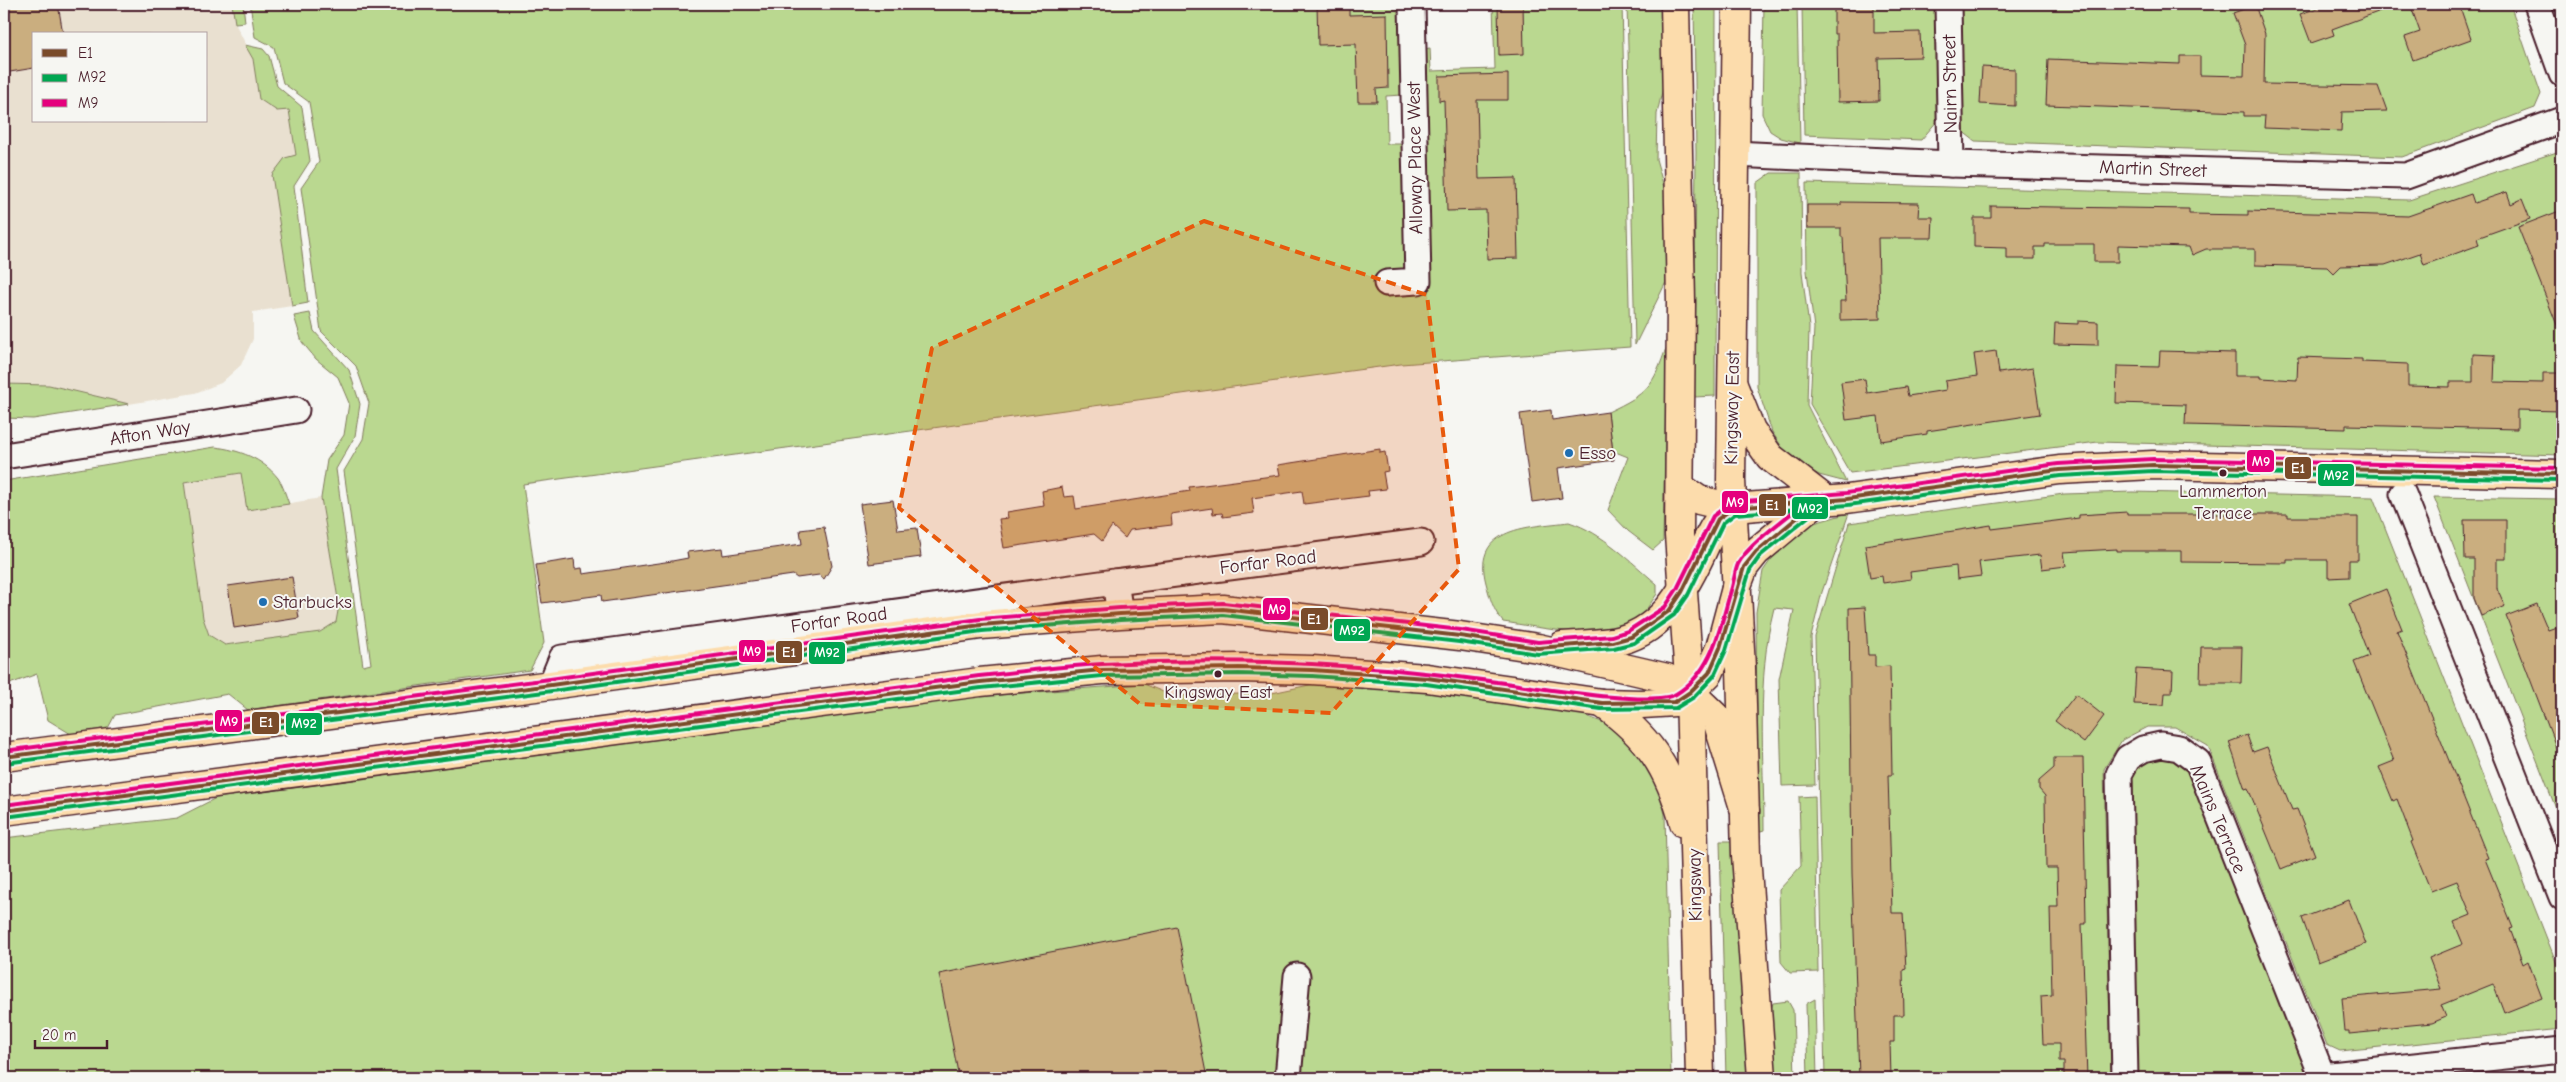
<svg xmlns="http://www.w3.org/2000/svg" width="2566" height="1082" font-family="'Comic Neue',sans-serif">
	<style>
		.built { fill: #e9e0d0; fill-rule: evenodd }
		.green { fill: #bad890; stroke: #827c5e }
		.building { fill: #caae7f; stroke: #4a1f2b }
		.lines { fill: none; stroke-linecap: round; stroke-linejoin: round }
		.minor-casing { stroke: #4a1f2b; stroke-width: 29 }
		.major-casing { stroke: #4a1f2b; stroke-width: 31 }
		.highway-casing { stroke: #4a1f2b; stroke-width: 31 }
		.minor { stroke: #f6f6f2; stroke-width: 25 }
		.major { stroke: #fcdcac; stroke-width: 28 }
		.highway { stroke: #fcdcac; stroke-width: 28 }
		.bus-1-casing { stroke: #f6f6f2; stroke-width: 8 }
		.bus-2-casing { stroke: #f6f6f2; stroke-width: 8 }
		.bus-3-casing { stroke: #f6f6f2; stroke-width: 8 }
		.bus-1 { stroke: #7a4b2a; stroke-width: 4 }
		.bus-2 { stroke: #00a651; stroke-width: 4 }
		.bus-3 { stroke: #e5007d; stroke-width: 4 }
		.marked { fill: #e8590c; fill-opacity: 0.2; stroke: #e8590c; stroke-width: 4; stroke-dasharray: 10 6; stroke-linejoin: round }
		.poi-dot { fill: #1f6fb2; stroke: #f6f6f2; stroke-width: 2 }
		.bus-dot { fill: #4a1f2b; stroke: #f6f6f2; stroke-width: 2 }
		.labels { text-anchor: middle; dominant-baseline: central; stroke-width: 4; stroke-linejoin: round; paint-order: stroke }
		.bus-label { font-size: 18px; fill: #4a1f2b; stroke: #f6f6f2 }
		.street-label { font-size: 19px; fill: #4a1f2b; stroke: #f6f6f2 }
		.poi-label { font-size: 19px; fill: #4a1f2b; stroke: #f6f6f2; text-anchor: start }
		.line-badge { stroke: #f6f6f2; stroke-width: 2 }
		.badge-label { font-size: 14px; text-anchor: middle; font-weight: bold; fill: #fff }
	</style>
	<rect width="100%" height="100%" fill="#f6f6f2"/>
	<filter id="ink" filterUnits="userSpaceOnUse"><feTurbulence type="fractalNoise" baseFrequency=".02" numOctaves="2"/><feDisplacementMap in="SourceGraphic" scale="10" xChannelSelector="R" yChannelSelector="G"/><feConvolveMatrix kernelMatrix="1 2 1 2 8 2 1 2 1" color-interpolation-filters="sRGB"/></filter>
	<g filter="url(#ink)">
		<g class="built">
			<path d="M4,4H232L235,23L253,59L259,99L277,111L289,109L296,156L272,175L292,306L253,312V339L241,365L221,383L195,393L129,404L49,385L4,384ZM34,34H206V121H34Z"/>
			<polygon points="242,473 248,510 321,498 339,605 336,622 320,632 225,645 209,635 203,618 184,482"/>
		</g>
		<g class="green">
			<polygon points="232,4 243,4 245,22 235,23"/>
			<path d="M250,4H1401L1402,95L1386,96L1387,144H1404L1406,270L1387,294L1428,293L1423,49L1430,48L1431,71L1495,69L1493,4H1622L1630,347L1401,364L523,484L544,643L530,670L248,710L228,694L115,715L108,728L71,734L48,720L37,674L4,686V481L215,447C239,450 262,458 278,478C283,485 286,496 289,504L247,510L241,473L184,482L203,618L209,635L225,645L320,632L336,622L339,605L321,498L327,460L344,435L349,403L338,377L316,359L302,342L294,316L310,313L314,331L349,370L360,404L355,436L336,469L363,666L371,664L344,471L363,439L369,403L356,366L321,331L301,188L319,162L309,102L283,83L274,47L255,37Z"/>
			<polygon points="1627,4 1665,4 1667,69 1657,114 1656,159 1670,209 1668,278 1635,345"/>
			<polygon points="1694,4 1716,4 1715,396 1694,397 1696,152"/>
			<polygon points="1764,4 1797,4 1800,143 1781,138 1770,131 1762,114"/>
			<polygon points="1802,4 1936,4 1938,120 1921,140 1804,135"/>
			<polygon points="1960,4 2510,4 2541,94 2535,108 2402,157 1975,141 1962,131"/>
			<polygon points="245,45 263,49 269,56 277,86 302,107 310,161 294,186 308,303 292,306 272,175 285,158 296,155 289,110 277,111 259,99 253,59"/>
			<polygon points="2560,151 2562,156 2562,455 2098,442 1850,473 1810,404 1814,328 1807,271 1806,183 2409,200"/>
			<polygon points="1771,173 1801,173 1802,272 1809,327 1807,405 1846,482 1819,475 1789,458 1772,432 1757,387 1757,183"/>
			<path d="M1667,345L1663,541L1653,550L1628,531L1608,510L1628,457L1613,451L1608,412C1648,393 1653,387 1667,345Z"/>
			<polygon points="4,384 49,385 129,404 33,419 4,418"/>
			<polygon points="2132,492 2373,497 2562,977 2562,1029 2340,1051 2327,1045 2208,746 2175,727 2147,727 2122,740 2104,769 2111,1078 1825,1078 1815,637 1849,523 2064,494"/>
			<polygon points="2434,497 2562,499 2562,824"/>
			<path d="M1849,513L1822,592L1811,637L1815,785L1782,786L1779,679L1794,610L1774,608C1756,679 1764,757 1764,830L1758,832L1756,612L1763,571L1782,544L1814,523Z"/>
			<path d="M1569,522C1603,533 1630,561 1657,584V594C1651,602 1645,613 1638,618C1603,644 1543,627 1503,622C1493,610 1490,598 1486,583C1471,526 1531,527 1569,522Z"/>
			<polygon points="1144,684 1173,696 1272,693 1314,684 1416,691 1580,714 1613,726 1642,750 1655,776 1665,814 1671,1078 4,1078 4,838 177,818 216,798 983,696"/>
			<polygon points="2152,758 2172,758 2191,765 2315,1078 2134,1078 2127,782 2133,767"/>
			<polygon points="1815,796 1818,972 1790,973 1781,962 1779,890 1801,866 1799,797"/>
			<polygon points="1720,841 1733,841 1748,1078 1726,1078"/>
			<polygon points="1815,999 1817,1078 1808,1078 1806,1004"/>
			<polygon points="1788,1001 1793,1010 1795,1078 1776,1078 1770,1013 1773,1003"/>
			<polygon points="2562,1074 2562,1078 2516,1078"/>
		</g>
		<g class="building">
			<polygon points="4,4 58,4 63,34 34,34 34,68 4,73"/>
			<polygon points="1317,4 1349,4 1349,15 1387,14 1388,88 1376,89 1377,102 1358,102 1356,44 1318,45"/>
			<polygon points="1498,4 1523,4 1524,54 1499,55"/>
			<polygon points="1834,4 1874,4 1874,33 1920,32 1921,57 1878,58 1879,101 1838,102 1837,34 1834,34"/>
			<polygon points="2329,4 2394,4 2394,6 2332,29 2334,35 2311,43 2300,14"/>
			<polygon points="2410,4 2459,4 2471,39 2413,60 2405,37 2420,32"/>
			<polygon points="2255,5 2265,34 2264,84 2378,86 2387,111 2342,112 2341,131 2264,128 2265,116 2244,116 2244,112 2046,105 2048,59 2180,64 2180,56 2200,56 2200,75 2244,76 2245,45 2233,13"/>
			<polygon points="1982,67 2015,69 2015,106 1980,104"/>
			<polygon points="1508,74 1508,100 1477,100 1479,179 1516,178 1518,258 1487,259 1486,210 1447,211 1444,100 1439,101 1439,76"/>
			<polygon points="2507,192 2511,204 2522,199 2530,219 2477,238 2479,245 2424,265 2420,253 2385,265 2340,266 2333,273 2327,267 2255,265 2255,249 2206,249 2192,255 2189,247 2118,245 2118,262 2094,262 2094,244 2045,244 2045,247 2035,247 2035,259 2007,259 2007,248 1974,247 1974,218 1991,218 1991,206 2189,209 2189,214 2248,215 2248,211 2408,216 2471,194 2474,203"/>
			<polygon points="1841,202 1919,203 1918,217 1933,217 1932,238 1878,238 1880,319 1840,320 1840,301 1846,301 1843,237 1841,237 1841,228 1807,228 1807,205 1841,205"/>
			<polygon points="2562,210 2562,335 2561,335 2518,227"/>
			<polygon points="2078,321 2098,322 2098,345 2054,344 2055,323 2078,324"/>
			<polygon points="1996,351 1999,373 2033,368 2040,414 1927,431 1927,434 1881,441 1878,416 1846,420 1841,382 1865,379 1867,393 1906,387 1908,396 1946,390 1945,381 1977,376 1974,354"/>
			<polygon points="2160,351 2235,353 2235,376 2261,376 2261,378 2297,380 2298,357 2362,359 2362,362 2408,364 2408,386 2450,387 2450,382 2473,382 2473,354 2495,355 2494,382 2543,383 2543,373 2562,373 2562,411 2517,410 2517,429 2346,425 2346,429 2185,425 2186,405 2116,403 2117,366 2159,367"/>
			<polygon points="1551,410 1552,420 1608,412 1614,460 1558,468 1562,498 1532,502 1520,414"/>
			<polygon points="1380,449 1380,453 1385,452 1388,471 1383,472 1386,489 1368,491 1369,496 1304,504 1302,491 1252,498 1254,513 1223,517 1222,513 1213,514 1212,508 1171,514 1172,525 1130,530 1125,538 1112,526 1102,541 1094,534 1004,548 999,519 1008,518 1007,512 1044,506 1042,491 1062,487 1064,497 1074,496 1076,509 1190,491 1189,487 1280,475 1278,465"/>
			<polygon points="893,500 898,530 917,528 921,557 869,564 860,504"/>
			<polygon points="2127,512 2127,514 2288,514 2288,517 2358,517 2358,560 2349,560 2349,577 2328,578 2328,560 2287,560 2287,563 2181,562 2181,551 2117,551 2117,549 2064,552 2066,566 2042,569 2040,555 1979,562 1981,576 1957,579 1956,566 1910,572 1911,579 1883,583 1882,576 1870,578 1865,545 1991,525 1992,529 2079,518 2079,515"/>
			<polygon points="2464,520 2506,520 2506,559 2497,559 2497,588 2505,606 2481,616 2474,598 2474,559 2465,559"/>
			<polygon points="824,527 832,566 824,579 819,575 797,578 793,575 602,602 601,595 542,603 536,565 574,559 575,569 582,568 583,574 672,561 688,558 687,552 722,548 723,555 802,544 800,530"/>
			<polygon points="292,577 299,618 234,628 228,586"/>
			<polygon points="2386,589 2402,629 2397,631 2488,858 2485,859 2513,928 2510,929 2523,964 2528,961 2542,998 2504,1013 2493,984 2441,1005 2446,1017 2432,1023 2380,1028 2380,1031 2349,1034 2349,1031 2345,1031 2342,998 2441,989 2429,958 2463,944 2454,922 2471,915 2457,881 2431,891 2411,842 2413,841 2397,799 2393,801 2379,767 2394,761 2354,662 2369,656 2349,604"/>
			<polygon points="2537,604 2548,630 2562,625 2561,760 2506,616"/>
			<polygon points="1865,607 1868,655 1875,655 1875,667 1890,666 1892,775 1888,775 1892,913 1903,913 1906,969 1903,970 1904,1015 1894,1015 1894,1042 1890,1042 1891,1078 1859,1078 1852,873 1849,608"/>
			<polygon points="2201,647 2242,647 2241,683 2200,683"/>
			<polygon points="2136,669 2173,671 2172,693 2165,693 2164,705 2134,704"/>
			<polygon points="2076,694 2104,716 2084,743 2055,721"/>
			<polygon points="2247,735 2253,752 2267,747 2292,810 2297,809 2315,855 2281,869 2248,788 2245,789 2229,742"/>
			<polygon points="2054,758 2083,758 2086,924 2082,924 2087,1078 2064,1078 2064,1062 2059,1062 2059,1044 2043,1044 2041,996 2052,995 2050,907 2058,907 2057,868 2046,868 2045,796 2039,789 2039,781 2054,768"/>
			<polygon points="2349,900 2366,944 2318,962 2302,918"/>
			<polygon points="1177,927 1207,1078 959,1078 939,974"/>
		</g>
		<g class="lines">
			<g class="minor-casing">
				<g id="minor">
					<polyline points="1948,4 1951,164"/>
					<polyline points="2537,4 2562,74"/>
					<polyline points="1734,154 1951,164 2406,176 2562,120"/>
					<polyline points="1387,283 1418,281 1412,4"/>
					<polyline points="4,456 296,410"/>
					<polyline points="2403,494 2562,897"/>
					<polyline points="1115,582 1421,542"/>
					<polyline points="551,685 562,658 1115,582 1120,614"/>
					<polyline points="2322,1076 2562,1050"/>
					<polyline points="1288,1078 1297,976"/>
					<polyline points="2125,1078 2119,774 2128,758 2143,749 2161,745 2179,748 2198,762 2323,1078"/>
				</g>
			</g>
			<g class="major-casing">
				<g id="major">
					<polyline points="1733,385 1751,430 1770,457 1827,501"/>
					<polyline points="1680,487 1699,500 1733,508 1847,499 2059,470 2153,465 2562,474"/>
					<polyline points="1736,588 1744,567 1756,552 1816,502"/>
				</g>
			</g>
			<g class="highway-casing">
				<g id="highway">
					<polyline points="1675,4 1681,302 1679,535 1690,692 1700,1078"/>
					<polyline points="1737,4 1731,480 1741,668 1746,855 1762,1078"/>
					<path d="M1562,646C1579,645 1596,644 1612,642C1660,634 1682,594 1701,554C1711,533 1713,522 1733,508"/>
					<path d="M1602,703C1648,736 1669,767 1684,823"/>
					<polyline points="4,757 551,685 981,625 1120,614 1223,609 1460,636 1538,648 1667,678 1690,692 1716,717 1745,811"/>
					<polyline points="4,811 980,682 1102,670 1239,668 1312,670 1427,678 1602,703 1642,704 1675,702 1690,692 1709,673 1720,648 1736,588"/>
				</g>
			</g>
			<use href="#minor" class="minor"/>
			<use href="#major" class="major"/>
			<use href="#highway" class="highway"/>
			<g class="bus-1-casing">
				<g id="bus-1">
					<polyline points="4,757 551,685 981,625 1120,614 1223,609 1460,636 1538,648 1613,642 1631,637 1669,611 1682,592 1718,519 1733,508 1847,499 2059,470 2153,465 2562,474"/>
					<polyline points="4,811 980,682 1102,670 1239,668 1312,670 1427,678 1602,703 1675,702 1690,692 1709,673 1720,648 1744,567 1756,552 1816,502"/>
				</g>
			</g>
			<g class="bus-2-casing">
				<g id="bus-2">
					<polyline points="5,763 552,691 982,631 1120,620 1223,615 1459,642 1538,654 1614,648 1634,643 1674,615 1688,595 1723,523 1735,514 1848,505 2060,476 2153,471 2562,480"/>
					<polyline points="5,817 981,688 1102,676 1239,674 1312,676 1426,684 1601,709 1676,708 1694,697 1714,676 1726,650 1750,570 1760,556 1820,507"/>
				</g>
			</g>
			<g class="bus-3-casing">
				<g id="bus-3">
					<polyline points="4,751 550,679 980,619 1120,608 1223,603 1461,630 1538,642 1612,636 1628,631 1665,607 1677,589 1713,516 1732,502 1846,493 2058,464 2153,459 2562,468"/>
					<path d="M4,805L979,676C1020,672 1061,666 1102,664C1234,657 1367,663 1497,682C1530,686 1652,708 1676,694C1714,671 1720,626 1732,587C1734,580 1735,571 1738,564C1749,543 1792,514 1812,497"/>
				</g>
			</g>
			<use href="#bus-1" class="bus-1"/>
			<use href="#bus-2" class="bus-2"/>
			<use href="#bus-3" class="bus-3"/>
		</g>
	</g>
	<path class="marked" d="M1204,221L1427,295L1459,569L1331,713L1140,704L899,508L932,348Z"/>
	<g class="poi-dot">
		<circle cx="1569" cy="453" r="5"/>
		<circle cx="263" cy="602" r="5"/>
	</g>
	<g class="bus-dot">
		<circle cx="2223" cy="473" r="4.5"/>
		<circle cx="1218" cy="674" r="4.5"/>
	</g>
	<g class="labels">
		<g class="bus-label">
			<text x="2223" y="491">Lammerton<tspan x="2223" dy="22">Terrace</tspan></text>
			<text x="1218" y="692">Kingsway East</text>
		</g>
		<g class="street-label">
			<text transform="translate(1950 84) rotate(-91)">Nairn Street</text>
			<text transform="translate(1415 158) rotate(-91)">Alloway Place West</text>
			<text transform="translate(2153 169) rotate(2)">Martin Street</text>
			<text transform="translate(1732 408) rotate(-89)">Kingsway East</text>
			<text transform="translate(150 433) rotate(-9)">Afton Way</text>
			<text transform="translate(1268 562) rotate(-7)">Forfar Road</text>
			<text transform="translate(839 620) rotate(-8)">Forfar Road</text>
			<text transform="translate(2218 819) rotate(67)">Mains Terrace</text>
			<text transform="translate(1695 885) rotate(-91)">Kingsway</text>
		</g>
		<g class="poi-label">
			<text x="1579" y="453">Esso</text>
			<text x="273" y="602">Starbucks</text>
		</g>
	</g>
	<g class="line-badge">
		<rect x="2246" y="449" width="29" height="24" rx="5" fill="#e5007d"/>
		<rect x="2284" y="456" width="28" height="24" rx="5" fill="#7a4b2a"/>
		<rect x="2317" y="463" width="38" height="24" rx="5" fill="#00a651"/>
		<rect x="1721" y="490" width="28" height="24" rx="5" fill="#e5007d"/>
		<rect x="1758" y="493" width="29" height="24" rx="5" fill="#7a4b2a"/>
		<rect x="1791" y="496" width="38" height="24" rx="5" fill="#00a651"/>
		<rect x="1262" y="597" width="29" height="24" rx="5" fill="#e5007d"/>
		<rect x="1300" y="607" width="29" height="24" rx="5" fill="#7a4b2a"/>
		<rect x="1333" y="618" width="38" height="24" rx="5" fill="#00a651"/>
		<rect x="738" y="639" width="28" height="24" rx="5" fill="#e5007d"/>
		<rect x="775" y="640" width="28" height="24" rx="5" fill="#7a4b2a"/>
		<rect x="808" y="641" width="38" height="24" rx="5" fill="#00a651"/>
		<rect x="214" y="709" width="29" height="24" rx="5" fill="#e5007d"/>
		<rect x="251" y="711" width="29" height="24" rx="5" fill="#7a4b2a"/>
		<rect x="285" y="712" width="38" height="24" rx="5" fill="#00a651"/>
	</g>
	<g class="badge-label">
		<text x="2261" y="466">M9</text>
		<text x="2298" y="473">E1</text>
		<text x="2336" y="480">M92</text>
		<text x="1735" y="507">M9</text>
		<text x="1772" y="510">E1</text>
		<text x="1810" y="513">M92</text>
		<text x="1277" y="614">M9</text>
		<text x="1314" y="624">E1</text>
		<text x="1352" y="635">M92</text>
		<text x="752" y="656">M9</text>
		<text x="789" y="657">E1</text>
		<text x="827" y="657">M92</text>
		<text x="229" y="726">M9</text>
		<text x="266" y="727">E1</text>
		<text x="304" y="728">M92</text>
	</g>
	<rect width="2566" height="1082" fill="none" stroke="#f6f6f2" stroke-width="20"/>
	<rect x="10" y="10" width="2546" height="1062" fill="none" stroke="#4a1f2b" stroke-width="2" filter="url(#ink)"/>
	<rect x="32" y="32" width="175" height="90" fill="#f6f6f2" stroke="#b1a0a2"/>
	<rect x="42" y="49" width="25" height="8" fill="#7a4b2a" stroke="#b1a0a2"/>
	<text x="78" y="58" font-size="15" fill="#4a1f2b">E1</text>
	<rect x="42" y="74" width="25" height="8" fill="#00a651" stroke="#b1a0a2"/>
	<text x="78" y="82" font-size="15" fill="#4a1f2b">M92</text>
	<rect x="42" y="99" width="25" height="8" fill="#e5007d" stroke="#b1a0a2"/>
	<text x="78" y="108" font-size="15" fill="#4a1f2b">M9</text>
	<path d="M35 1040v8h72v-8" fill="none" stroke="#4a1f2b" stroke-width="2.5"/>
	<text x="42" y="1040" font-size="15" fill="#4a1f2b" stroke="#f6f6f2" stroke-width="4" paint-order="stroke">20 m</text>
</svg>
